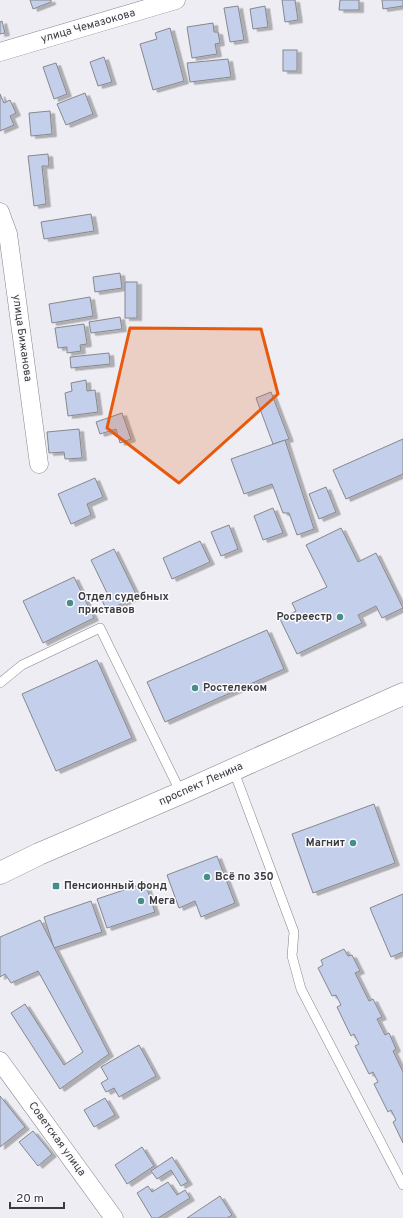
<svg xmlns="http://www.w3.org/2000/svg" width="403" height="1218" font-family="Overpass,sans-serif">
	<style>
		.building { fill: #c3cfeb; stroke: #86888d; filter: url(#shadow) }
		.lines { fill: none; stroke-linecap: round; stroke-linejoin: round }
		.service-casing { stroke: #848489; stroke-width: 10 }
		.minor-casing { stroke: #848489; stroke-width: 19 }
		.secondary-casing { stroke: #848489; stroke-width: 23 }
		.service { stroke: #fff; stroke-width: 9 }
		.minor { stroke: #fff; stroke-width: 18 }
		.secondary { stroke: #fff; stroke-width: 22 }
		.marked { fill: #e8590c; fill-opacity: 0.2; stroke: #e8590c; stroke-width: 3; stroke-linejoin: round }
		.poi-dot { fill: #478e8a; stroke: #fafaff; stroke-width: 1.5 }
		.labels { text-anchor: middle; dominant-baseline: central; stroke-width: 3; stroke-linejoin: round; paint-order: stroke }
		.street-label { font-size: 11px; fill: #3c3c3e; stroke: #fafaff }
		.poi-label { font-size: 11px; font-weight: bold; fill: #3c3c3e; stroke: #fafaff; text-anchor: start }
	</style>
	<defs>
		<filter id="shadow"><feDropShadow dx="4.5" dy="2.5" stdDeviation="0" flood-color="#0004"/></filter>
	</defs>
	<rect width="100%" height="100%" fill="#ededf3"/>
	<g class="building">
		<polygon points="30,0 51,0 51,2 33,9"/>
		<polygon points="282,0 295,0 298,20 285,22"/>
		<polygon points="340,0 359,0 359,10 339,10"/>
		<polygon points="382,0 403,0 403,6 383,9"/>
		<polygon points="238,6 244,40 230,42 224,8"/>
		<polygon points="265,6 268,27 253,29 250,9"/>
		<polygon points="2,21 5,33 0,34 0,22"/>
		<polygon points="213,23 214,32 218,32 220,43 215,44 217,54 192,58 187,27"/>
		<polygon points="170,28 184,81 153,90 140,44 157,39 155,33"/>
		<rect x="283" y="50" width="14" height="21"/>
		<polygon points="104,57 112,82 98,86 90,62"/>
		<polygon points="228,59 231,77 190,82 187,63"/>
		<polygon points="56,63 67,94 54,99 43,67"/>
		<polygon points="85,93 93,114 66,125 57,104"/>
		<polygon points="0,94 4,103 10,100 16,113 10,116 14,125 0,131"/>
		<polygon points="50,111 52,134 31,136 29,113"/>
		<polygon points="48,154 49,166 42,166 46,204 34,206 28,156"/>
		<polygon points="91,214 94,231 44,239 41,222"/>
		<polygon points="120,273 122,288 95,292 93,277"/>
		<rect x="125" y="282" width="12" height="36"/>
		<polygon points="90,297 93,316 52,323 49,304"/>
		<polygon points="120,317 122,329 91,333 89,322"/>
		<polygon points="84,324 87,344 80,345 81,351 67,353 67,347 58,348 55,328"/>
		<polygon points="109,353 110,364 71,368 70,357"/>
		<polygon points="86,380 87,391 95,390 98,412 68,416 65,393 72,391 71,383"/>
		<polygon points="271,392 289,439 273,444 256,398"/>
		<polygon points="122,413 131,439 120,443 116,429 100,434 96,422"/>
		<polygon points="79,429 82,458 65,459 64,452 49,453 47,432"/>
		<polygon points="403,439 403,474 346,499 333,470"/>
		<polygon points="285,440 314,529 297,535 289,513 283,513 272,484 244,494 231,459"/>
		<polygon points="95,478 103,497 87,504 91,515 71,524 58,494"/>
		<polygon points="326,487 336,512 319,519 309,494"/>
		<polygon points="273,508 283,533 263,540 254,516"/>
		<polygon points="229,525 238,549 221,556 211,532"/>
		<polygon points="341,528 358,562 376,553 403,608 382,618 376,606 358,615 362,623 297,654 280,619 296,611 292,603 327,587 306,545"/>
		<polygon points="200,541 210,562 172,579 163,558"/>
		<polygon points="114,549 137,596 107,611 101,598 108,595 91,560"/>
		<polygon points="74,577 94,618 43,643 23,601"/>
		<polygon points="267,630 284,669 165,722 147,682"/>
		<polygon points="97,660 132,738 56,771 22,694"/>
		<polygon points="374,804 395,863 313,893 292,834"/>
		<polygon points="217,856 235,903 201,917 195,901 179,908 167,875"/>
		<polygon points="145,883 155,912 107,928 97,899"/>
		<polygon points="403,894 403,952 391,957 370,908"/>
		<polygon points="91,901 102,932 54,948 44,917"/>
		<polygon points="40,920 109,1054 60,1089 11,1013 25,1004 64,1065 83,1052 38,971 11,983 5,974 0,977 0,937"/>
		<polygon points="344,949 348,956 352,955 360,971 355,973 369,1001 373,999 382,1017 377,1019 385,1035 389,1033 396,1049 393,1051 403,1072 403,1143 393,1122 396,1120 391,1110 388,1112 374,1084 378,1082 373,1072 369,1074 355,1046 359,1044 354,1034 351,1036 337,1007 341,1005 336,995 332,996 318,968 323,965 321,960"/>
		<polygon points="139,1045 156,1076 119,1097 114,1088 106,1092 101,1083 108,1079 101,1067"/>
		<polygon points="0,1096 25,1127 0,1147"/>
		<polygon points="105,1098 115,1115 94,1127 84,1110"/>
		<polygon points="33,1131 52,1154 38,1166 19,1142"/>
		<polygon points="142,1147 154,1166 127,1184 115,1165"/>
		<polygon points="172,1157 188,1182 181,1186 171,1170 157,1179 151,1171"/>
		<polygon points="168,1182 177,1195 185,1190 190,1198 158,1218 152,1218 137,1193 148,1186 152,1192"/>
		<polygon points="220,1196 232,1215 227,1218 187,1218"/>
	</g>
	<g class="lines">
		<g class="service-casing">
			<g id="service">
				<polyline points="0,683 22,665 100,628 181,793"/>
				<polyline points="233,769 294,932 292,956 301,989 403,1185"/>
			</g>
		</g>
		<g class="minor-casing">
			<g id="minor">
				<polyline points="0,52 176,0"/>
				<polyline points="0,212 8,234 39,464"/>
				<polyline points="0,1061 114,1218"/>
			</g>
		</g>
		<g class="secondary-casing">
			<polyline id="secondary" points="0,873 39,854 181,793 403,694"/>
		</g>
		<use href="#service" class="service"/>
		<use href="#minor" class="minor"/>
		<use href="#secondary" class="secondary"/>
	</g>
	<path class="marked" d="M130,328L261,329L278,394L179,483L107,428Z"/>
	<g class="poi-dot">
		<circle cx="70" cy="603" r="4"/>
		<circle cx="340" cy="617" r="4"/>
		<circle cx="195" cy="688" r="4"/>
		<circle cx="353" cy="843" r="4"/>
		<circle cx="207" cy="877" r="4"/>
		<rect x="52" y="882" width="8" height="8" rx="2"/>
		<circle cx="141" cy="901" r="4"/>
	</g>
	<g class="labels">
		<g class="street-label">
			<text transform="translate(88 26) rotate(-16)">улица Чемазокова</text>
			<text transform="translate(22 338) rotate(82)">улица Бижанова</text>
			<text transform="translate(201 784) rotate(-24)">проспект Ленина</text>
			<text transform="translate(57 1139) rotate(54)">Советская улица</text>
		</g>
		<g class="poi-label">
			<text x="78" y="597">Отдел судебных<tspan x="78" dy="13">приставов</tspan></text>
			<text x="332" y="617" text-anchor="end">Росреестр</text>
			<text x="203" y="688">Ростелеком</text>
			<text x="345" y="843" text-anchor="end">Магнит</text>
			<text x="215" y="877">Всё по 350</text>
			<text x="64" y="886">Пенсионный фонд</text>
			<text x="149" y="901">Мега</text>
		</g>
	</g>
	<path d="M10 1202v6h54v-6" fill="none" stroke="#3c3c3e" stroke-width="2"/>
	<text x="16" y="1202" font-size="12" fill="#3c3c3e" stroke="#fafaff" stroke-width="3" paint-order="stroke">20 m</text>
</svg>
